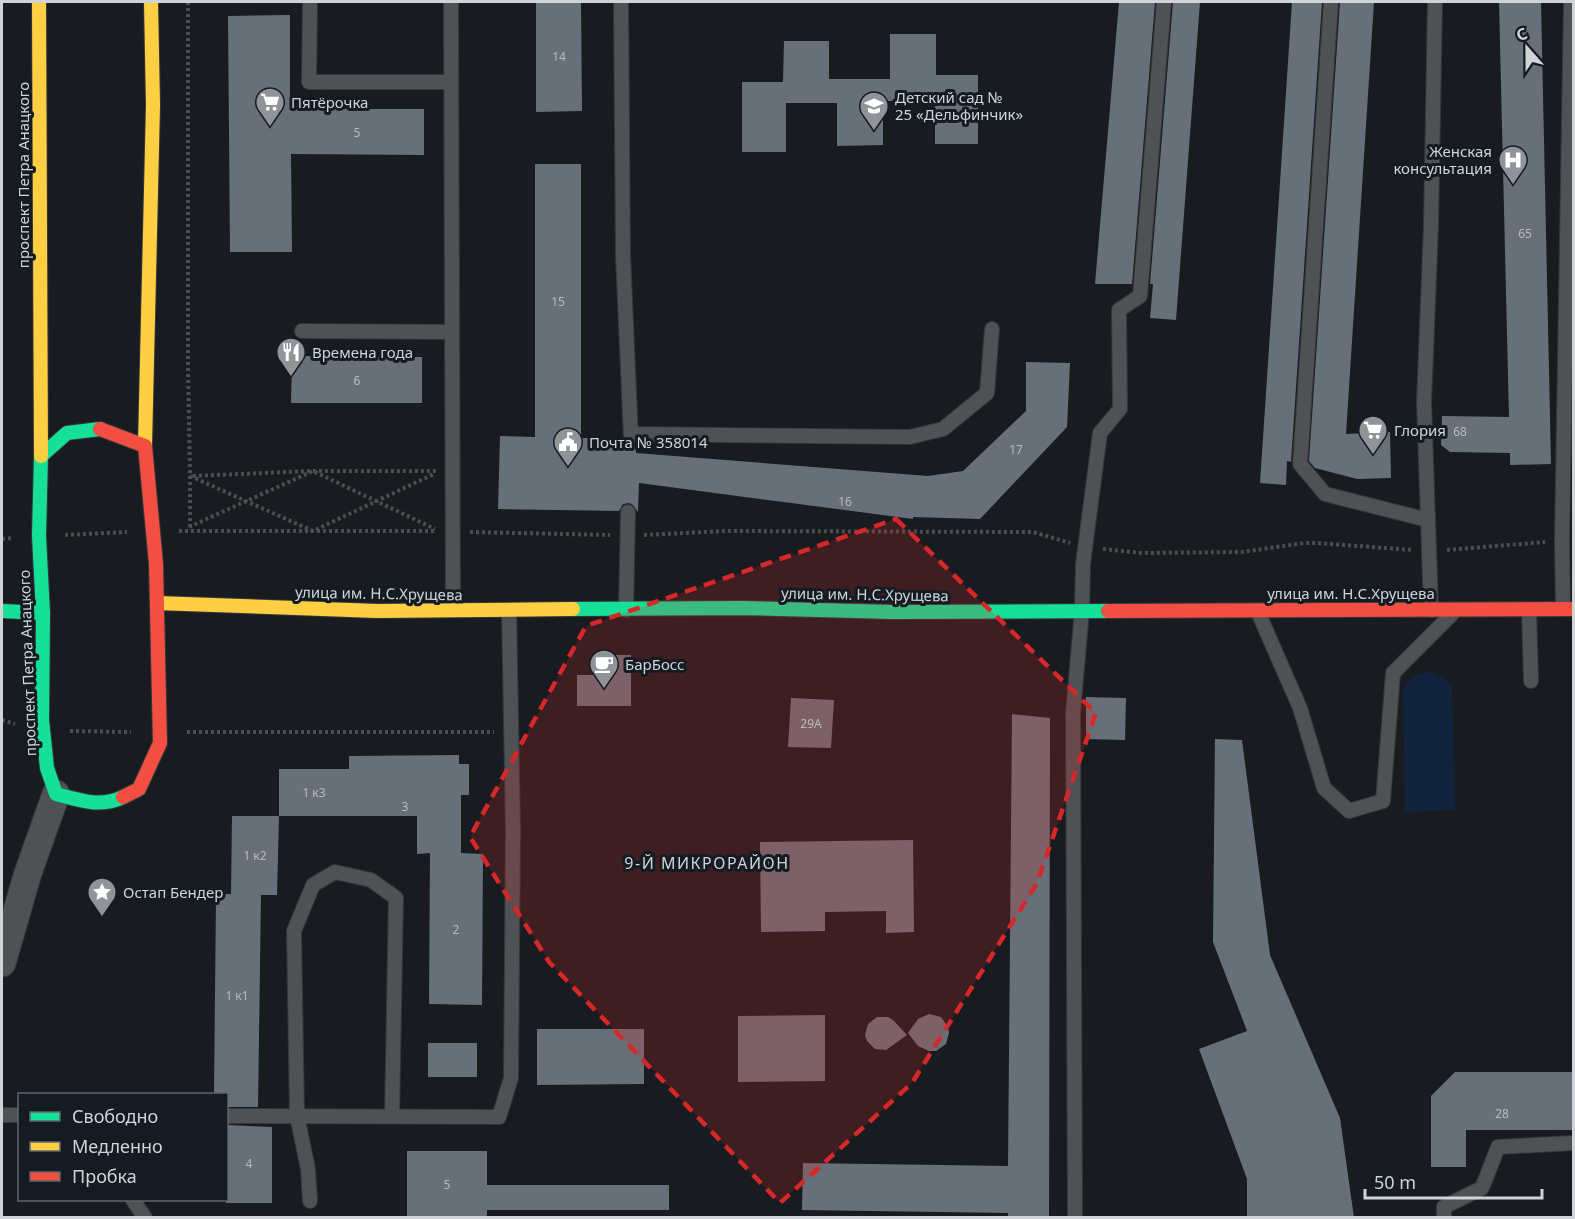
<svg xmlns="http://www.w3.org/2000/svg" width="1575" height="1219" font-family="'Noto Sans',sans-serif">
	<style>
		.pitch { fill: #12243d }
		.building { fill: #676f79 }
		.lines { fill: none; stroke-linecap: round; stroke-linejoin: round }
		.lane-casing { stroke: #35373b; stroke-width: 16 }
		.street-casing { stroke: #35373b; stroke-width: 29 }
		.fast-casing { stroke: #35373b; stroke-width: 16 }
		.slow-casing { stroke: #35373b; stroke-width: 16 }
		.jam-casing { stroke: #35373b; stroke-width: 16 }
		.path { stroke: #4b4d51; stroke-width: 4; stroke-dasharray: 3 3; stroke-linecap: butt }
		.lane { stroke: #4e5255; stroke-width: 14 }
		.street { stroke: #4e5255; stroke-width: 27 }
		.fast { stroke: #16e098; stroke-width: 14 }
		.slow { stroke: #ffcf43; stroke-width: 14 }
		.jam { stroke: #f24e42; stroke-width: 14 }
		.marked { fill: #d62828; fill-opacity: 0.2; stroke: #d62828; stroke-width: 4.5; stroke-dasharray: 12 8; stroke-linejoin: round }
		.labels { text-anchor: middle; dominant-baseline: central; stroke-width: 6; stroke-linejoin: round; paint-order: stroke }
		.number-label { font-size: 12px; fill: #b6bbc1 }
		.poi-label { font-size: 15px; fill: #d0d4d9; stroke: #151b23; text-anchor: start }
		.street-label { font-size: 15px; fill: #d0d4d9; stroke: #151b23 }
		.neighbourhood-label { font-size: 16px; letter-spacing: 1.5px; fill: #d0d4d9; stroke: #151b23 }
	</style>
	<rect width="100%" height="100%" fill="#181c20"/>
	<path class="pitch" d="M1431,672L1443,678L1452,686L1455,810L1405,812L1403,688C1411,676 1417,674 1431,672Z"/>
	<g class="building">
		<polygon points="536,2 581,2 582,111 536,112"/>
		<polygon points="1119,2 1155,2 1132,284 1095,284"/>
		<polygon points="1173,2 1200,2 1176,320 1150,318 1153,284 1150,284"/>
		<polygon points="1292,2 1322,2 1291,462 1287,461 1286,485 1260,483"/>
		<polygon points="1340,2 1374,2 1346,434 1390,432 1391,478 1357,479 1315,468 1309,461"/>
		<polygon points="1499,2 1541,2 1551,464 1510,465 1510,453 1450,452 1441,445 1442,416 1509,417"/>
		<polygon points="290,15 290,109 424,109 424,155 291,154 292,252 230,252 228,16"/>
		<polygon points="890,34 936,34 936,75 978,75 978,144 935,144 935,101 883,101 883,145 837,146 837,103 786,103 786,152 742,152 742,82 783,82 784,41 829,41 829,79 890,79"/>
		<polygon points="535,164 581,164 581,438 622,439 627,447 636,446 636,453 928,476 963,471 1026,411 1026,362 1070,363 1067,427 980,519 913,517 913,519 639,483 638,512 633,505 629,503 623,504 619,511 498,509 500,436 535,437"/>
		<polygon points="292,356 422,357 422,403 291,403"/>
		<polygon points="607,655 631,655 631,706 577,706 577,675 598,675 598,669 607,669"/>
		<polygon points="1086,697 1126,698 1125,740 1086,739"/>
		<polygon points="791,698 834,700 831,748 788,747"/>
		<polygon points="1012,714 1050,718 1049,1218 1008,1218 1008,1213 802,1210 803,1163 1008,1166"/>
		<polygon points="1215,739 1242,740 1270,955 1340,1118 1354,1218 1247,1218 1247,1179 1199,1049 1247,1031 1213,942"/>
		<polygon points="459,755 459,764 469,764 469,795 461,795 461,853 483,854 482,1005 429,1004 430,853 417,854 417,816 279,816 279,769 349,769 349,756"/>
		<polygon points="232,816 279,816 277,895 261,895 258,1107 226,1107 226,1095 214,1095 216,894 231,894"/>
		<polygon points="913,840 914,932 886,933 886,911 825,912 825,931 761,932 760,842"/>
		<polygon points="929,1014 941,1017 948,1027 949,1033 946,1044 936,1051 929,1051 918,1046 908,1033 918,1019"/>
		<polygon points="825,1015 825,1081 738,1082 738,1016"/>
		<polygon points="877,1017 888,1017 893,1020 907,1035 886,1050 875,1049 867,1041 865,1035 868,1024"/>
		<polygon points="537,1029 644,1029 644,1084 537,1085"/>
		<rect x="428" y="1043" width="49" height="34"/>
		<polygon points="1455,1072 1574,1072 1574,1130 1466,1130 1466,1167 1431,1167 1431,1096"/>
		<polygon points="226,1125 272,1127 272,1203 226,1203"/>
		<polygon points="407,1151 487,1151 487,1185 669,1185 669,1210 487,1210 487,1218 407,1218"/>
	</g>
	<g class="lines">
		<g class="lane-casing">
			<g id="lane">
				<polyline points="310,2 309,82 451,82"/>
				<polyline points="451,2 453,610"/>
				<polyline points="621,2 623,255 631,439"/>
				<polyline points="1331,2 1300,464 1325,494 1428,520"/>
				<polyline points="302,331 452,332"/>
				<polyline points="631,434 910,437 943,429 987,393 992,329"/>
				<polyline points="1563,609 1562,541 1571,2"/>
				<polyline points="626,610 628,512"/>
				<polyline points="1431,610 1424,402 1431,225 1435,2"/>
				<polyline points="1529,610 1531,681"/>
				<polyline points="1258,612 1300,708 1324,788 1349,811 1383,801 1393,673 1452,614"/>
				<polyline points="2,1115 20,1115"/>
				<polyline points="226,1116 499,1117 511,1078 513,830 509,610"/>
				<polyline points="133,1200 145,1218"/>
				<polyline points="310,1201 308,1169 297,1116 294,931 313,885 335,872 371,880 396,898 392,1116"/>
				<polyline points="1075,1218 1073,713 1082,610 1083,564 1100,433 1120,409 1119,310 1140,296 1164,2"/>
				<polyline points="1444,1218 1444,1207 1482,1188 1498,1147 1574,1143"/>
			</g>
		</g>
		<g class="street-casing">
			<polyline id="street" points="2,963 27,876 56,794"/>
		</g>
		<g class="fast-casing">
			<g id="fast">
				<path d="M100,429L67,433L41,456L39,536L43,613L42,720L47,768L56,794C78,800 101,808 123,797"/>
				<polyline points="573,609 743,608 893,612 1108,611"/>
				<polyline points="2,611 43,613"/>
			</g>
		</g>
		<g class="slow-casing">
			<g id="slow">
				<polyline points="39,2 41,456"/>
				<polyline points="145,446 153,105 151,2"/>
				<polyline points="157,603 377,611 573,609"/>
			</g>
		</g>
		<g class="jam-casing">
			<g id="jam">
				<polyline points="100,429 145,446 156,564 160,743 139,789 123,797"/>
				<polyline points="1108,611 1574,609"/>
			</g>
		</g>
		<g class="path">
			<polyline points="188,2 188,364 190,476 313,531 434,474"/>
			<polyline points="189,527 313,471 435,529"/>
			<polyline points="190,527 190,476 313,471 436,471"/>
			<polyline points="179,531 436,531"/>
			<polyline points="470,532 610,535"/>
			<polyline points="65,535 127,532"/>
			<polyline points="644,535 724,531 1033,532 1070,543"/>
			<polyline points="2,539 13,538"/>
			<polyline points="1103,549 1142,553 1242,552 1304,543 1317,543 1413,550"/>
			<polyline points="1447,550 1545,542"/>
			<polyline points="2,720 15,724"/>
			<polyline points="70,731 131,732"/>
			<polyline points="187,732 494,732"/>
		</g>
		<use href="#lane" class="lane"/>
		<use href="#street" class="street"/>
		<use href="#fast" class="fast"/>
		<use href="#slow" class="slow"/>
		<use href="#jam" class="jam"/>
	</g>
	<path class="marked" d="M896,519L1096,713L1037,883L912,1083L780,1203L549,962L470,837L586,626Z"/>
	<defs>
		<g id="supermarket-pin" transform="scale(1.5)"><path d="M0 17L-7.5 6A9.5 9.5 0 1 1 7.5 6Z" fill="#909498" stroke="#151b23"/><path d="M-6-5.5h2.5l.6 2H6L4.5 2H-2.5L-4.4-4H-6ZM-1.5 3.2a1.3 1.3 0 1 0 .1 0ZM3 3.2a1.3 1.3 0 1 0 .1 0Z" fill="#fff"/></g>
		<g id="school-pin" transform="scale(1.5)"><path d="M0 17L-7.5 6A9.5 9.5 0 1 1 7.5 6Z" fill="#909498" stroke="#151b23"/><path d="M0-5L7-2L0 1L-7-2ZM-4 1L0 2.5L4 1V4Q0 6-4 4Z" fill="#fff"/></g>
		<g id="hospital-pin" transform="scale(1.5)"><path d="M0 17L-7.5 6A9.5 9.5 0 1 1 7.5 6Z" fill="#909498" stroke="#151b23"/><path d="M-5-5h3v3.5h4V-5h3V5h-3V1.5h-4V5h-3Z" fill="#fff"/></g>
		<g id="restaurant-pin" transform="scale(1.5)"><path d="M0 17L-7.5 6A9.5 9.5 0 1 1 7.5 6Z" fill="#909498" stroke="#151b23"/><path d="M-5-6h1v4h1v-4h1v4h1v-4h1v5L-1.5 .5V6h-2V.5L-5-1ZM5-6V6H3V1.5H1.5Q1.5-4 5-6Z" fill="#fff"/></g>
		<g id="civic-pin" transform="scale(1.5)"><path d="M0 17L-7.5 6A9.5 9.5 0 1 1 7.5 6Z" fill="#909498" stroke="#151b23"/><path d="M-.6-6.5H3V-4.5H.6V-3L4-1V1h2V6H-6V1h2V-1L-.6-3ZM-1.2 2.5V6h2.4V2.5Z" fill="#fff"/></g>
		<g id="cafe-pin" transform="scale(1.5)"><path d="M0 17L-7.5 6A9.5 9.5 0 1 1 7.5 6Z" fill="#909498" stroke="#151b23"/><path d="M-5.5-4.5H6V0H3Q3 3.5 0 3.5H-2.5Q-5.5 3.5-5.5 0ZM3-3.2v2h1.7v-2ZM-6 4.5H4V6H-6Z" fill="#fff"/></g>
		<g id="sight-pin" transform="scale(1.5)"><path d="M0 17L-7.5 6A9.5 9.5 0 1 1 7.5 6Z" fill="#909498" stroke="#151b23"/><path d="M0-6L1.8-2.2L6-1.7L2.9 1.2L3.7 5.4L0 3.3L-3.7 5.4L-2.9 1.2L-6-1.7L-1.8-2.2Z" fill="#fff"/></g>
	</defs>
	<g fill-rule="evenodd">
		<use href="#supermarket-pin" x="270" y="102"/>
		<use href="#school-pin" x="874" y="106"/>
		<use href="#hospital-pin" x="1513" y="160"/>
		<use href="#restaurant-pin" x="291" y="352"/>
		<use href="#supermarket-pin" x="1373" y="430"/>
		<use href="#civic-pin" x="568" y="442"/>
		<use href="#cafe-pin" x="604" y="664"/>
		<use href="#sight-pin" x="102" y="892"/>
	</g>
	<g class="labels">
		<g class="number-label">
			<text x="559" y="56">14</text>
			<text x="357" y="132">5</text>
			<text x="1525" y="233">65</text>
			<text x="558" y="301">15</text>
			<text x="357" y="380">6</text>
			<text x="1460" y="431">68</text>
			<text x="1016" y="449">17</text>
			<text x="845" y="501">16</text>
			<text x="811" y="723">29А</text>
			<text x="314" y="792">1 к3</text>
			<text x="405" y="806">3</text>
			<text x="255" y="855">1 к2</text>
			<text x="456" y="929">2</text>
			<text x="237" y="995">1 к1</text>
			<text x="1502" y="1113">28</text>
			<text x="249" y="1163">4</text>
			<text x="447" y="1184">5</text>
		</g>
		<g class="poi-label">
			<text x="895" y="97">Детский сад №<tspan x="895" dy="17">25 «Дельфинчик»</tspan></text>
			<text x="291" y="102">Пятёрочка</text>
			<text x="1492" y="151" text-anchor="end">Женская<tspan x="1492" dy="17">консультация</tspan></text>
			<text x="312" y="352">Времена года</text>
			<text x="1394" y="430">Глория</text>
			<text x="589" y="442">Почта № 358014</text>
			<text x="625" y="664">БарБосс</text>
			<text x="123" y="892">Остап Бендер</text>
		</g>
		<g class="street-label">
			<text transform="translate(23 175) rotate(-90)">проспект Петра Анацкого</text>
			<text transform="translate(379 593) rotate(1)">улица им. Н.С.Хрущева</text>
			<text x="1351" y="593">улица им. Н.С.Хрущева</text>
			<text transform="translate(865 594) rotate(1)">улица им. Н.С.Хрущева</text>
			<text transform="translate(27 663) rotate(-92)">проспект Петра Анацкого</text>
		</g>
		<g class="neighbourhood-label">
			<text x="707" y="863">9-Й МИКРОРАЙОН</text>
		</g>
	</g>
	<rect width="1575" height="1219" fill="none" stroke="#d0d4d9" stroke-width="6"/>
	<rect x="18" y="1093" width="210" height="108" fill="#151b23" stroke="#60656c" stroke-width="1.5"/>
	<rect x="30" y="1112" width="30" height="9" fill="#16e098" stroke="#60656c" stroke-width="1.5"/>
	<text x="72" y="1123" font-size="18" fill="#d0d4d9">Свободно</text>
	<rect x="30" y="1142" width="30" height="9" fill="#ffcf43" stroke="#60656c" stroke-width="1.5"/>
	<text x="72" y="1153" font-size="18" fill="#d0d4d9">Медленно</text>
	<rect x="30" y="1172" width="30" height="9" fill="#f24e42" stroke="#60656c" stroke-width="1.5"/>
	<text x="72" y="1183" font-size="18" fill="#d0d4d9">Пробка</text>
	<g transform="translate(1527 48) rotate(339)" stroke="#151b23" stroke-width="4.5" paint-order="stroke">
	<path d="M0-4.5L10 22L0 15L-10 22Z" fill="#d0d4d9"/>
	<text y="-9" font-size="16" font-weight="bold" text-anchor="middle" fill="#d0d4d9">С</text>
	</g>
	<path d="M1365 1189v9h177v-9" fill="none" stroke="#d0d4d9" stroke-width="3"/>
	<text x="1374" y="1189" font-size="18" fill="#d0d4d9" stroke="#151b23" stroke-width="4.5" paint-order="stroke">50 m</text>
</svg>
